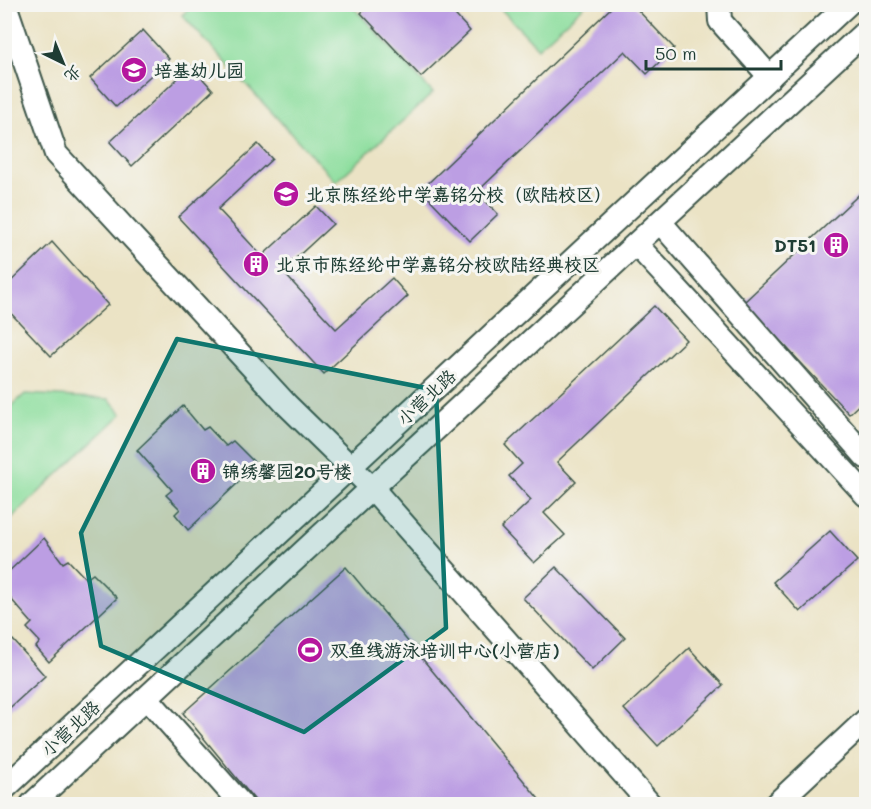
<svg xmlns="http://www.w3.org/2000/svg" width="871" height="809" font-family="Mali,'LXGW WenKai TC',sans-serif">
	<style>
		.green { fill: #8dde9e; stroke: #568e69; stroke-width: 1.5 }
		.building { fill: #bc9ee3 }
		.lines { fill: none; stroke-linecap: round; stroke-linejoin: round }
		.minor-casing { stroke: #3e564a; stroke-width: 26 }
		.minor { stroke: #fff; stroke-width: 22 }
		.marked { fill: #0f766e; fill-opacity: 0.2; stroke: #0f766e; stroke-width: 4.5; stroke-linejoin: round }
		.labels { text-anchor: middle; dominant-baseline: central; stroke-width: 6; stroke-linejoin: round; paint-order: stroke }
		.poi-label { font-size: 18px; font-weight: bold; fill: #1f3d34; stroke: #f6f6f2; text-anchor: start }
		.street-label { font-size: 18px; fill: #1f3d34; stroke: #f6f6f2 }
	</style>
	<rect width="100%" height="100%" fill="#f6f6f2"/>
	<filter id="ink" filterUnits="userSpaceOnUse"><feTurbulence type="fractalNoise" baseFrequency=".0167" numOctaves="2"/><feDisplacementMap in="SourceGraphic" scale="12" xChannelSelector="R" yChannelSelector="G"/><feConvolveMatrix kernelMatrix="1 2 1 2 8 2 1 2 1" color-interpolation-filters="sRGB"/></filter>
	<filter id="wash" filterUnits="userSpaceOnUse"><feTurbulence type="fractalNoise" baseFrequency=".008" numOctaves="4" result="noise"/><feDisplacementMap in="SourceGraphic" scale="24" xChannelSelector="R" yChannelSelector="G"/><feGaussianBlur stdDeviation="1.35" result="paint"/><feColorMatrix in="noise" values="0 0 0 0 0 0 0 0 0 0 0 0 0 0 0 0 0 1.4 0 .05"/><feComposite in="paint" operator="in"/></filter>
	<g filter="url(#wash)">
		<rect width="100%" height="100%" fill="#ebe3c5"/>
		<g class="green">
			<polygon points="194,4 351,5 433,93 336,182 182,15"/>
			<polygon points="497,5 585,5 538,48"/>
			<polygon points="25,394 109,399 122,414 5,524 5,412"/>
		</g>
		<g id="blocks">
			<g class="building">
				<polygon points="370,4 445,4 470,31 421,77 361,13"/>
				<polygon points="615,4 632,4 674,48 647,74 625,51 477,192 498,214 470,241 421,190"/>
				<polygon points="143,30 169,59 116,107 90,78"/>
				<polygon points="191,66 213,90 132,166 110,142"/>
				<polygon points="258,144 272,159 218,209 262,256 316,206 333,224 282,271 336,329 392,278 408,296 324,374 178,217"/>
				<polygon points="866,188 866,398 849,414 744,302"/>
				<polygon points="52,242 108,305 51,356 4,306 4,288"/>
				<polygon points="654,306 686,340 557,462 576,482 544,513 565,535 534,563 501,528 531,500 509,476 522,464 505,445"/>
				<polygon points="183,406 203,430 208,427 226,446 233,441 257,465 188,530 175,514 180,509 166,495 172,490 137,450"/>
				<polygon points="830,531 857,561 800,612 773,582"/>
				<polygon points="44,538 63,563 68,560 86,579 93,574 117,598 49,662 36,647 40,642 27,628 32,623 4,591 4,576"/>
				<polygon points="346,567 543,804 258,804 183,713"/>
				<polygon points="556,567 625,638 592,670 523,598"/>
				<polygon points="13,640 45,676 4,713 4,648"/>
				<polygon points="689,648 723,685 658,746 624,709"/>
			</g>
		</g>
	</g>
	<g filter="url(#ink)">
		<use href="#blocks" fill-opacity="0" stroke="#3e564a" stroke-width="1.5"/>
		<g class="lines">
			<g class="minor-casing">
				<g id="minor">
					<polyline points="5,4 56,154 286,404 372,488 650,804"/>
					<polyline points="719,4 720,21 770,77"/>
					<polyline points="660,222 866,457"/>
					<polyline points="636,244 866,495"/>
					<polyline points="147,698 241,804"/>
					<polyline points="4,789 848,4"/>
					<polyline points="32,804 372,488 866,31"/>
					<polyline points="776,804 866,720"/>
				</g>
			</g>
			<use href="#minor" class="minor"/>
		</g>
	</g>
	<path class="marked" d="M177,339L436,390L446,628L304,732L101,646L81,533Z"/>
	<defs>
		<g id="school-disc" transform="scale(1.35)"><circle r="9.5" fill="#b5179e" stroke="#f6f6f2"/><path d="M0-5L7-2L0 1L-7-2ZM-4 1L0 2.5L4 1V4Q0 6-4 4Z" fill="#fff"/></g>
		<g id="building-disc" transform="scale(1.35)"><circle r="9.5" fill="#b5179e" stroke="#f6f6f2"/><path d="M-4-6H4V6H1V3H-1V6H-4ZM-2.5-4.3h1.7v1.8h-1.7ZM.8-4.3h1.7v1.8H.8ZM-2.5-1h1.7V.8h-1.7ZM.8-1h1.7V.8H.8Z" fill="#fff"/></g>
		<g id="stadium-disc" transform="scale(1.35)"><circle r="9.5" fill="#b5179e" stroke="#f6f6f2"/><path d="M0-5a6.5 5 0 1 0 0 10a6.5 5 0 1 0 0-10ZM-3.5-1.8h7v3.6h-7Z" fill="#fff"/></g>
	</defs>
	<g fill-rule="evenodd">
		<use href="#school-disc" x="134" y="70"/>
		<use href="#school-disc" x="286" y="194"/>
		<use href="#building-disc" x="836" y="245"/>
		<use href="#building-disc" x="256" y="264"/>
		<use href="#building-disc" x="203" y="471"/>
		<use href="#stadium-disc" x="310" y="650"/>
	</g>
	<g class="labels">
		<g class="poi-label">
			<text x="154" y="70">培基幼儿园</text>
			<text x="306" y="194">北京陈经纶中学嘉铭分校（欧陆校区）</text>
			<text x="816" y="245" text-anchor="end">DT51</text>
			<text x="276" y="264">北京市陈经纶中学嘉铭分校欧陆经典校区</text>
			<text x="222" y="471">锦绣馨园20号楼</text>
			<text x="330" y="650">双鱼线游泳培训中心(小营店)</text>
		</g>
		<g class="street-label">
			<text transform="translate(426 397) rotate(-43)">小营北路</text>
			<text transform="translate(70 728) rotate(-43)">小营北路</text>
		</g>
	</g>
	<rect width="871" height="809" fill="none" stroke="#f6f6f2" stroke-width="24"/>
	<g transform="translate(63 63) rotate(137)" stroke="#f6f6f2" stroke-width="4.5" paint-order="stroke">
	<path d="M0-4.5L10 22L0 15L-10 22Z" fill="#1f3d34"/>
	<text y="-9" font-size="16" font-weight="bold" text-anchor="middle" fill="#1f3d34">北</text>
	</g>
	<path d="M646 60v9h135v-9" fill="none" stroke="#1f3d34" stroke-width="3"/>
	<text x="655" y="60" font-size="18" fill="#1f3d34" stroke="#f6f6f2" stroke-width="4.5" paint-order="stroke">50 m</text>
</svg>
